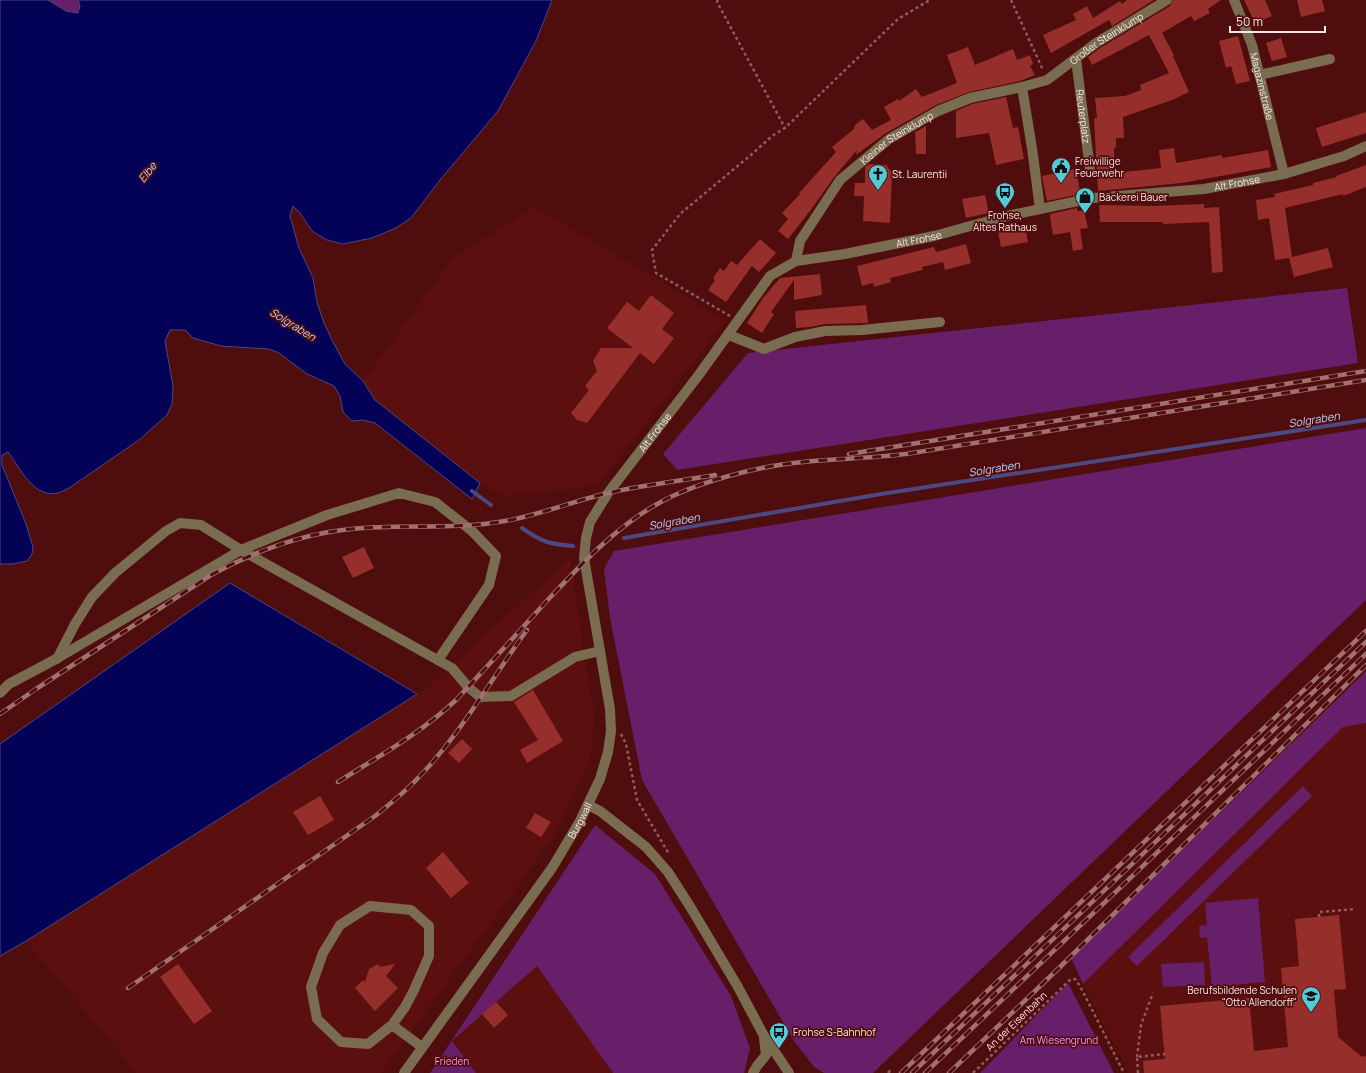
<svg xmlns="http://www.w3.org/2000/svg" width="1366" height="1073" font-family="Manrope,sans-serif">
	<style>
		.built { fill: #5b100f }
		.green { fill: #671f69 }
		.water { fill: #030257; stroke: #4d4782 }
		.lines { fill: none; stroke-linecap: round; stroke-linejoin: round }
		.stream { stroke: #4d4782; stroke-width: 4 }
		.building { fill: #962e2b }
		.path { stroke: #8e5d5d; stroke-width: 2.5; stroke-dasharray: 3 3; stroke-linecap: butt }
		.minor { stroke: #796c50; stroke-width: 10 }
		.rail-casing { stroke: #9f7271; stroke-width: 4.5 }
		.rail { stroke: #500d0d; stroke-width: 3; stroke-dasharray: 9; stroke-linecap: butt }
		.labels { text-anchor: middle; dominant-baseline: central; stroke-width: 3.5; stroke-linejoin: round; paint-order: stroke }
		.street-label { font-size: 10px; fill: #f9e7e5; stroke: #500d0d }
		.poi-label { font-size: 10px; fill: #f9e7e5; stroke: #500d0d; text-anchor: start }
		.park-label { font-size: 10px; fill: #f896fa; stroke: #500d0d }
		.water-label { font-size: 11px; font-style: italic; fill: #bacefc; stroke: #500d0d }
	</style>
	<rect width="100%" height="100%" fill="#500d0d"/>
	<g class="built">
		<polygon points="534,207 653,276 726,321 597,486 504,496 480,483 375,400 363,381 454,257"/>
		<polygon points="570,558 594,718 591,757 553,838 381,1073 137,1073 26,941 428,687"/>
		<polygon points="1366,723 1366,1073 1129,1073 1083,984 1343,727"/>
		<polygon points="538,965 613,1073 476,1073 452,1041"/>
	</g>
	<g class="green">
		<polygon points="48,0 78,0 80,6 78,13 66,11"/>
		<polygon points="1347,288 1358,363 677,470 663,454 748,353"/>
		<polygon points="1366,428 1366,600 873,1073 824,1073 814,1067 794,1041 642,780 610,618 604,569 614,551"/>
		<polygon points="1366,671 1366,723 1343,727 1083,984 1071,958"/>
		<polygon points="1303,786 1312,796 1137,966 1128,957"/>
		<polygon points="595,825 655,874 731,996 750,1048 744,1073 613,1073 537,966 452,1041 476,1073 430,1073"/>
		<polygon points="1258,898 1265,982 1212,987 1207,937 1200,938 1199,926 1207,925 1205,903"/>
		<polygon points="1204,962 1205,985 1163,987 1161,964"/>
		<polygon points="1068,983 1114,1073 980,1073"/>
	</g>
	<g class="water">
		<path d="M0,0H48L66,11L78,13L80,6L78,0H552L536,41L498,111L440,180L411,218L396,228L372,238L343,244L327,240L312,231L300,213L293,206L290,216L299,248L313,278L317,302L324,323L333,342L345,364L363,381L375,400L480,483L472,499L375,423L363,420L352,421L343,412L340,396L334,386L307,374L279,353L269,349L221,346L193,338L185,330H170L165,341L173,386L172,404L167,415L139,440L69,488C66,489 62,492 58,493C34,499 20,468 8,452L2,455V465L26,524L33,547L32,554L27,561L13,564H0Z"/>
		<polygon points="230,583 417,694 26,941 0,956 0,744"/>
	</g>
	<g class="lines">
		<g class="stream">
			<polyline points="472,491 491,505"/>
			<path d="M522,528C542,542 549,544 573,546"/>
			<polyline points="624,538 881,494 1366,420"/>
		</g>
	</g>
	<g class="building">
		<polygon points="1127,0 1154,0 1112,26 1109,20 1051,53 1043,35 1076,20 1073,14 1087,6 1093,18 1120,1 1122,4"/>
		<polygon points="1173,0 1221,0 1208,9 1210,13 1194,21 1191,16 1162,33 1174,55 1173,56 1189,92 1172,100 1123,117 1124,138 1116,138 1116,148 1114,148 1115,173 1161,168 1159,150 1174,148 1176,163 1222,155 1222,158 1268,150 1271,167 1182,183 1098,191 1094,118 1097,118 1095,98 1125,96 1141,90 1140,85 1169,73 1149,35 1092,65 1088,57 1100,48 1170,6"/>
		<polygon points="1244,0 1265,0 1272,16 1255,23"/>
		<polygon points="1297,0 1322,0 1325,11 1301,17"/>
		<polygon points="1238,36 1250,81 1236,84 1231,66 1226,68 1219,41"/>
		<polygon points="1281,38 1287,57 1272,61 1266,43"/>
		<polygon points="968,47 975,65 1013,49 1017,60 1030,55 1033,64 1030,66 1035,75 1020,81 969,92 936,105 886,133 856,155 857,150 835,176 810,211 788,239 778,231 788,219 782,213 800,194 799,193 836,152 832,147 855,128 854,126 863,119 872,130 891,120 884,107 898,99 899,101 916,89 922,97 957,83 947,55"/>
		<polygon points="1006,97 1013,128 1018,127 1024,159 996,165 989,133 956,138 956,111 972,104"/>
		<polygon points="1366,112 1366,133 1322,147 1316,128"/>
		<polygon points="926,126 926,154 916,154 915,132"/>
		<polygon points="869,164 886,165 892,173 890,223 863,221 864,196 854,196 855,183 865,183 865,167"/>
		<polygon points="1366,165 1366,187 1343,196 1343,194 1285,208 1292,257 1328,248 1333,267 1294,277 1289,258 1275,260 1269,218 1258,220 1256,200 1275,197 1274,194 1313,185 1313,183 1337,177 1336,176"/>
		<polygon points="1076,169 1080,192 1075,193 1076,195 1047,201 1042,176"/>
		<polygon points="985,195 989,213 966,218 962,199"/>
		<polygon points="1204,204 1204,208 1219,207 1223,272 1212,273 1209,222 1163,224 1163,222 1100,222 1099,205 1154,206"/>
		<polygon points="1077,208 1077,211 1084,211 1088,228 1080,229 1083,249 1073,251 1070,232 1053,235 1050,217 1050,214"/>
		<polygon points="1025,226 1028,242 1001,247 998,232"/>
		<polygon points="760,239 776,253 759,272 752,266 726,302 708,290 715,280 713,278 720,268 724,271 731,261 737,265"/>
		<polygon points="966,244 971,263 945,270 943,262 922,267 923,270 890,278 891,282 874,287 873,283 862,286 857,266 934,247 936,252"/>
		<polygon points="820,274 822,295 794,300 794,280 771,312 774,314 762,333 747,323 763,298 780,278"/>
		<polygon points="651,295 674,313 662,329 674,338 654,364 640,353 587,423 577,420 571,413 589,390 585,386 597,371 593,361 601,348 633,348 607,328 627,302 639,311"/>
		<polygon points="866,305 868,323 825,324 810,327 796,328 795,311"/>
		<polygon points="364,547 374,568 353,578 342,557"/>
		<polygon points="533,690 563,741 527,763 520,750 538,740 514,702"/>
		<polygon points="462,739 472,749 459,763 448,753"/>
		<polygon points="320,796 334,820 308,835 293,812"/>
		<polygon points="535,813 551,822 541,837 526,828"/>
		<polygon points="443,852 469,883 451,898 426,868"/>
		<polygon points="1339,915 1346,989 1334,990 1338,1037 1362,1057 1366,1056 1366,1073 1144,1073 1143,1061 1165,1059 1160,1006 1249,998 1254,1051 1288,1047 1281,968 1299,966 1295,919"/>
		<polygon points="178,964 212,1011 194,1024 160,977"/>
		<polygon points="378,964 380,967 395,964 386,976 398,988 375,1011 355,988 363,980 365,982 369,969"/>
		<polygon points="496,1002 508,1015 494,1028 482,1014"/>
	</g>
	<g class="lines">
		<g class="path">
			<polyline points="718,0 717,2 785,128"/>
			<polyline points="1011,0 1043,70"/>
			<polyline points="730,316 656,273 652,250 680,214 752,154 772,136 785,128 898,19 930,0"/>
			<polyline points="621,734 626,744 637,800 669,854"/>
			<polyline points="1319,917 1319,912 1356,909"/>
			<polyline points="1137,1057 1141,1025 1153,993"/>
			<polyline points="888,1073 890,1071 892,1073"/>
			<polyline points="973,1073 1070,980 1075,979 1080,986 1124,1073"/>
			<polyline points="1138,1073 1137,1057 1165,1054"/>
		</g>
		<g class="minor">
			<path id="s1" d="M1234,0L1252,45L1284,174"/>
			<path id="s2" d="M1076,59L1090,169"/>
			<polyline points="1259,75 1330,59"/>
			<polyline points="1022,87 1032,148 1040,209"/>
			<path id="s3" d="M796,261L800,241L840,180L889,139L938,111L970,98L1022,87L1047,80L1096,43L1167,0"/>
			<polyline points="729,335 764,349 795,337 825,331 862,330 940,322"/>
			<polyline points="57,659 75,624 92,597 115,573 166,531 180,523 201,525 241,550 452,668 468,687 480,697 511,696 575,657 600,651"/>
			<polyline points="0,693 9,684 56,659 241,550 327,515 399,493 435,502 472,531 496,556 489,585 438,660"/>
			<polyline points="588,805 600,811 646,847 668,872 691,908 738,987 763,1034 789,1073"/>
			<polyline points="392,1025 368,1044 341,1042 317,1019 311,987 323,953 340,925 370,906 411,910 429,926 429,956 414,990 405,1007 392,1025 422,1047"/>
			<path id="s4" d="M404,1073L552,868L580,821L600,779L608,752L611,731L610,709L584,558L586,538L590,522L608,493L698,376L770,276L796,261L845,254L934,236L1007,216L1092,198L1204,189L1284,174L1344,156L1366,146"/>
			<polyline points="753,1073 757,1066 766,1055 764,1038"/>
		</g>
		<g class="rail-casing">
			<g id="rail">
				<polyline points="849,454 1366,371"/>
				<path d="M0,714L36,689L211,575C255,551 301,534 351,529C402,524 454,530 505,521C540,515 573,501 608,493C643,485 680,481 715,475"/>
				<path d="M338,782C379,756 421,733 456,700C486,668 515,636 544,604C577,569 610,532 652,507C685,487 724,476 762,468C810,458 858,460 906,454L1366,380"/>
				<path d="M128,988L375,816C390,804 405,792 418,778C461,734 491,679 527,630"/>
				<polyline points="901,1073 1366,631"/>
				<polyline points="912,1073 1366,642"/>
				<polyline points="925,1073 1366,654"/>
				<polyline points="949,1073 1059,968 1366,665"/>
			</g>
		</g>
		<use href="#rail" class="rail"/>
	</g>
	<defs>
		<g id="civic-pin" transform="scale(1)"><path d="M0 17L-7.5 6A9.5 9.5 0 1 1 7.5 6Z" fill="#52cbd9" stroke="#500d0d"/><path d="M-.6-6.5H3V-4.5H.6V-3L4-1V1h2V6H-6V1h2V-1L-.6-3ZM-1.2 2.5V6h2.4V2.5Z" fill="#111"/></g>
		<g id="church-pin" transform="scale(1)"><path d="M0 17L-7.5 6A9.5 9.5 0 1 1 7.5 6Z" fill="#52cbd9" stroke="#500d0d"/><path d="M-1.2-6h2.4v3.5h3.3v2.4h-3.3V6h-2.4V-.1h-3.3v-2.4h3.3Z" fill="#111"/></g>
		<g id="bus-pin" transform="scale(1)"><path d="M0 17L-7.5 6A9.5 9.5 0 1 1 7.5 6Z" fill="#52cbd9" stroke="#500d0d"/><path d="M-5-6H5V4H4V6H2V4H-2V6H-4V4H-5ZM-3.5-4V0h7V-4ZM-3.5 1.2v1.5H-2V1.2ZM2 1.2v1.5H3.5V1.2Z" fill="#111"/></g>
		<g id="shop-pin" transform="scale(1)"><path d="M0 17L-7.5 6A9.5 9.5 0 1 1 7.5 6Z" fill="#52cbd9" stroke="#500d0d"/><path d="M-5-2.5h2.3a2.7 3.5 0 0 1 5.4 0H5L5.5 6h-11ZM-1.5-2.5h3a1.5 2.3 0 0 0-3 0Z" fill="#111"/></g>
		<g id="school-pin" transform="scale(1)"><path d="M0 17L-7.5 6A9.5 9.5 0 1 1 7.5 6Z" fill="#52cbd9" stroke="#500d0d"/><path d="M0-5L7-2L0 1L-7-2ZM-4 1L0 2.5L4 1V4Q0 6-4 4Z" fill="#111"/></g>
	</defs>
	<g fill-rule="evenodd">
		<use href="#civic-pin" x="1061" y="167"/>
		<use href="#church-pin" x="878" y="174"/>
		<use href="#bus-pin" x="1005" y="192"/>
		<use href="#shop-pin" x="1085" y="197"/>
		<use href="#school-pin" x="1311" y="996"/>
		<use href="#bus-pin" x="779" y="1032"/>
	</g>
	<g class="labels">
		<g class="street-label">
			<text stroke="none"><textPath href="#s3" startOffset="400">Großer Steinklump</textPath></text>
			<text stroke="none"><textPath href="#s1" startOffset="91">Magazinstraße</textPath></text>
			<text stroke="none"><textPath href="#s2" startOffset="58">Reuterplatz</textPath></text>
			<text stroke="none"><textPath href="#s3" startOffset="164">Kleiner Steinklump</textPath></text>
			<text stroke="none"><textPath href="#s4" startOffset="1399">Alt Frohse</textPath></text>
			<text stroke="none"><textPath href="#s4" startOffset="1075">Alt Frohse</textPath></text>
			<text stroke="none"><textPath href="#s4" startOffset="726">Alt Frohse</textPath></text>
			<text stroke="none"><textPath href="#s4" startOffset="308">Burgwall</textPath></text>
			<text transform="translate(1016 1021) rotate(-44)">An der Eisenbahn</text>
		</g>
		<g class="poi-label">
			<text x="1075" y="161">Freiwillige<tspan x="1075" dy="12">Feuerwehr</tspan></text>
			<text x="892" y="174">St. Laurentii</text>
			<text x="1099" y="197">Bäckerei Bauer</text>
			<text x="1005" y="215" text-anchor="middle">Frohse,<tspan x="1005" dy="12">Altes Rathaus</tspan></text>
			<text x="1297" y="990" text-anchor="end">Berufsbildende Schulen<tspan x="1297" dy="12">"Otto Allendorff"</tspan></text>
			<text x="793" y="1032">Frohse S-Bahnhof</text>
		</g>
		<g class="park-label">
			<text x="1059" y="1040">Am Wiesengrund</text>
			<text x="452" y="1061">Frieden</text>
		</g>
		<g class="water-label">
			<text transform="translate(147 172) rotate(-52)">Elbe</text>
			<text transform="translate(293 324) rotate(32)">Solgraben</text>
			<text transform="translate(1314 419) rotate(-9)">Solgraben</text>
			<text transform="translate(994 468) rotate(-9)">Solgraben</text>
			<text transform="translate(674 521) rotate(-10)">Solgraben</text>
		</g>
	</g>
	<path d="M1230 26v6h95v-6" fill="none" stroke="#f9e7e5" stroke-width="2"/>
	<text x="1236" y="26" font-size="12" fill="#f9e7e5" stroke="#500d0d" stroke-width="3" paint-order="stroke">50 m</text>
</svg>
